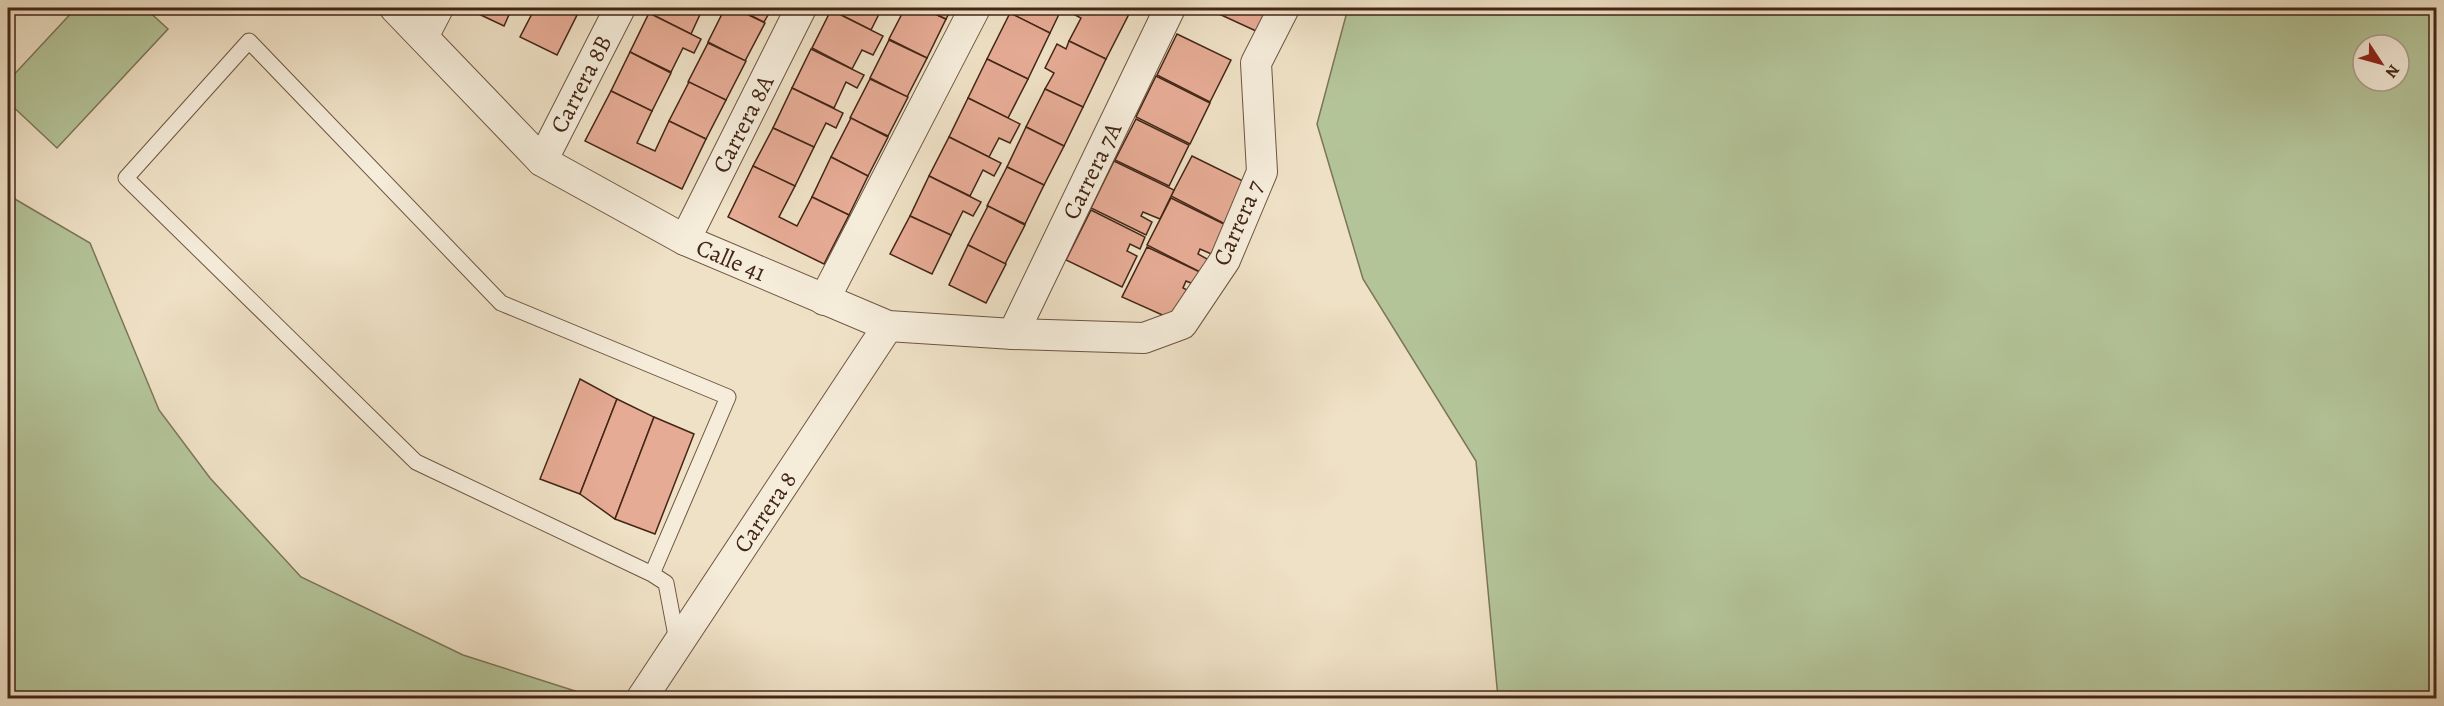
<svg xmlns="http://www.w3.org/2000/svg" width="2444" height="706" font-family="Alegreya,serif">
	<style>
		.green { fill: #b4c499; stroke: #7c7558; stroke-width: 1.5; fill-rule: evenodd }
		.building { fill: #e6ab95; stroke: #432616; stroke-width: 1.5 }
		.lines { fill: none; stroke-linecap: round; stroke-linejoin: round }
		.service-casing { stroke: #6e5542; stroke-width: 17 }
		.minor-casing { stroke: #6e5542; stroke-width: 32 }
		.service { stroke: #f5ecda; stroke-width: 15 }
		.minor { stroke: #f5ecda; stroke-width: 30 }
		.labels { text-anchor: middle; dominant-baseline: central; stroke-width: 6; stroke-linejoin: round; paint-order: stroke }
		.street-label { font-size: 24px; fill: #432616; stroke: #f5ecda }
	</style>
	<rect width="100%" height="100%" fill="#efe1c6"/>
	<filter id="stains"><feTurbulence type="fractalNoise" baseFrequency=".00333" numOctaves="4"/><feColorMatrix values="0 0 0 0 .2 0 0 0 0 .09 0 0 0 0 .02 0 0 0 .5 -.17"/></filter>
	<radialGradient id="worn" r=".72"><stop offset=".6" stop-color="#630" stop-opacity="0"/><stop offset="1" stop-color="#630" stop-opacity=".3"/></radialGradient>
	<g class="green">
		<polygon points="76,8 145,8 168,29 57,148 8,102 8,81"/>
		<path d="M1348,8H2436V698H1498L1476,461L1363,279L1317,124ZM2363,45H2399V81H2363Z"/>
		<polygon points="8,195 90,243 159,410 210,478 301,577 463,655 597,698 8,698"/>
	</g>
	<g class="building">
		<polygon points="466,8 512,8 504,26"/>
		<polygon points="535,8 561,8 577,15 557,55 520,37"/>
		<polygon points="652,8 703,8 691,34 649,13"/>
		<polygon points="725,8 734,8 765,23 745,61 708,42"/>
		<polygon points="736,8 772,8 764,22"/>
		<polygon points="832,8 882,8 871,30 831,10"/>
		<polygon points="905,8 922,8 946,19 927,58 889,39"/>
		<polygon points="922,8 952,8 946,19"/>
		<polygon points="1013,8 1121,8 1130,12 1106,59 1069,41 1081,18 1062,8 1050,33 1010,13"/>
		<polygon points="1206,8 1267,8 1256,31"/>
		<polygon points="831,10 883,36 873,55 862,50 852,69 812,48"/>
		<polygon points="649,13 701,39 694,53 683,48 671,72 630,52"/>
		<polygon points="1010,13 1050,33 1028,79 987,59"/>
		<polygon points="1177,34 1231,60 1210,102 1157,75"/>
		<polygon points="889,40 927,58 907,97 870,78"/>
		<polygon points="1069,41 1106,59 1083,107 1045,89 1054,73 1045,68 1057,44 1066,49"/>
		<polygon points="708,43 746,61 726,100 688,82"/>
		<polygon points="811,49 864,75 857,88 846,82 834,108 792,88"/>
		<polygon points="630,52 671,73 652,111 611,91"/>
		<polygon points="987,59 1028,79 1008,118 968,98"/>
		<polygon points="1156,76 1210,103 1190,144 1136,117"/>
		<polygon points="870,79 908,97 888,136 850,118"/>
		<polygon points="689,82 726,100 706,139 669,121"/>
		<polygon points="792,88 843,113 836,128 826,123 814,147 773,128"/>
		<polygon points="1045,89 1083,107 1064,146 1026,127"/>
		<polygon points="611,91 652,111 637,143 655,151 669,121 706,139 682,189 585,141"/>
		<polygon points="968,98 1020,124 1010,143 999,138 989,157 949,137"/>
		<polygon points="851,118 888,137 868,176 831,157"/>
		<polygon points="1136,119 1189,145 1169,186 1115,160"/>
		<polygon points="1026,127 1064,146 1044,185 1007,167"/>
		<polygon points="773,128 814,147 795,186 753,166"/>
		<polygon points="949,137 1001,163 994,176 983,170 970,196 929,176"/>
		<polygon points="1192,156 1245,182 1225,224 1171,196"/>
		<polygon points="831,157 868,176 849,215 812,197"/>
		<polygon points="1114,161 1174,190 1160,219 1143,212 1141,216 1152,222 1146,235 1091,208"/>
		<polygon points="753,166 795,186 779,217 797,226 812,197 849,215 824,264 728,217"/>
		<polygon points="1007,167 1044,185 1025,224 987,206"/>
		<polygon points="929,176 981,202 973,216 963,211 951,235 910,216"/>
		<polygon points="1171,198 1230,227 1216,256 1200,249 1198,254 1209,260 1202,273 1147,245"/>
		<polygon points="988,206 1025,225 1005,264 968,245"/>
		<polygon points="1091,210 1145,237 1140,249 1130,244 1127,251 1137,256 1122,287 1066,260"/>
		<polygon points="910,216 951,235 932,274 890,254"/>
		<polygon points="968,245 1006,264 986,303 949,285"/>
		<polygon points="1147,247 1202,273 1196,285 1186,281 1183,288 1193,293 1178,322 1122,297"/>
		<polygon points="580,379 617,399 580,494 540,479"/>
		<polygon points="617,399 654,417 615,519 580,494"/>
		<polygon points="654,417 694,434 655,534 615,519"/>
	</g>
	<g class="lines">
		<g class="service-casing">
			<polyline id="service" points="652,574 728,397 501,303 249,41 126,178 416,462 652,574 666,583 677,641"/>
		</g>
		<g class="minor-casing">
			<g id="minor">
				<polyline points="395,8 542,161 685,240 888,326 1013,334 1144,338 1182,324 1225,260 1262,172 1256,63 1284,8"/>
				<polyline points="424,35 438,8"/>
				<polyline points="542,161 620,8"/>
				<polyline points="685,240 801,8"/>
				<polyline points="824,300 975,8"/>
				<polyline points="1013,334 1170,8"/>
				<polyline points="642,698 888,326"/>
			</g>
		</g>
		<use href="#service" class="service"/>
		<use href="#minor" class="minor"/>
	</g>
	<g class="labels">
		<g class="street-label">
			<text transform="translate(581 84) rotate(-63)">Carrera 8B</text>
			<text transform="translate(743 124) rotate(-63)">Carrera 8A</text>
			<text transform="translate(1092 171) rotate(-64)">Carrera 7A</text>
			<text transform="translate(1238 223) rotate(-66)">Carrera 7</text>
			<text transform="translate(731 260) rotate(23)">Calle 41</text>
			<text transform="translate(765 512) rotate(-56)">Carrera 8</text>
		</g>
	</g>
	<rect width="2444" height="706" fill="none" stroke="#efe1c6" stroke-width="30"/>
	<rect x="9" y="9" width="2426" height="688" fill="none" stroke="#432616" stroke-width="3"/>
	<rect x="15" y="15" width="2414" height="676" fill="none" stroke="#432616" stroke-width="1.5"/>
	<g transform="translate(2381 63) rotate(126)"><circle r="28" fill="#f5ecda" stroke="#ae9d8c" stroke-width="1.5"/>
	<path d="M0-4.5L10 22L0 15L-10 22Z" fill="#8f2418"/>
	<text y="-9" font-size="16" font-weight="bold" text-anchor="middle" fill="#432616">N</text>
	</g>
	<rect width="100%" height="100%" filter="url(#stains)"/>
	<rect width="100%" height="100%" fill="url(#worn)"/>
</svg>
